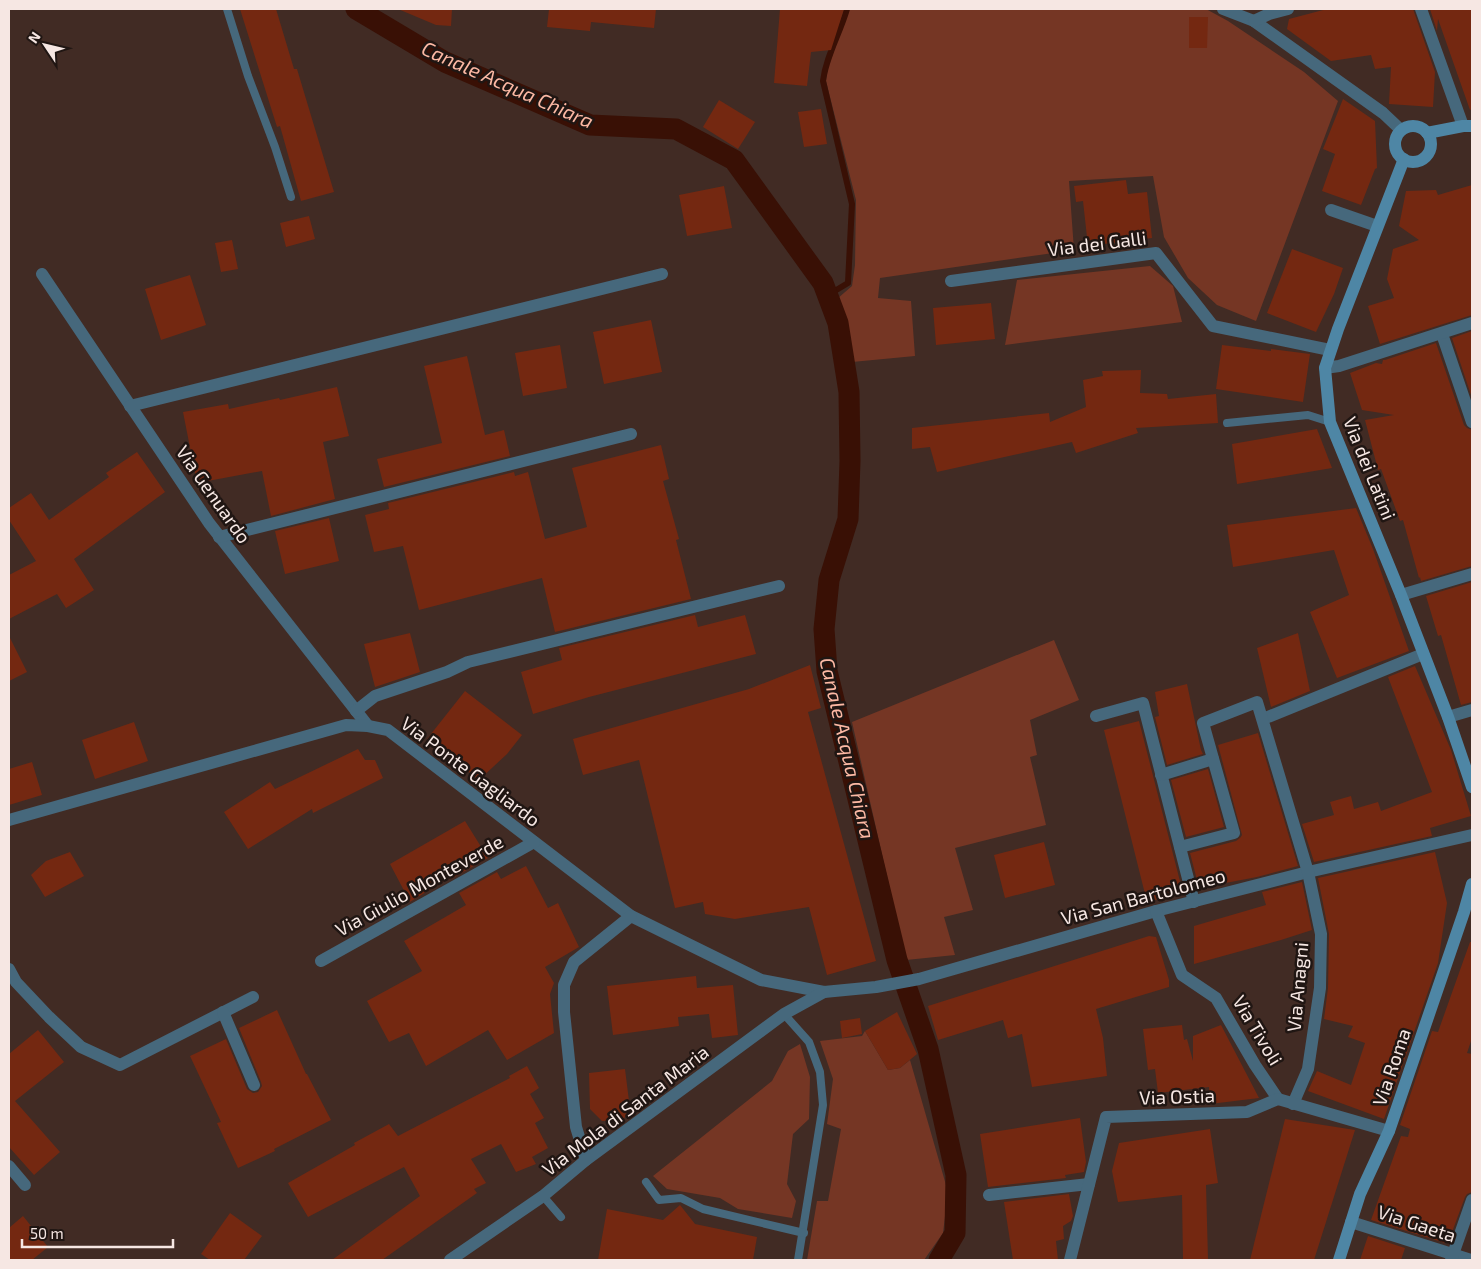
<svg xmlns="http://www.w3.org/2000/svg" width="1481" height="1269" font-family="'Exo 2',sans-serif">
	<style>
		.green { fill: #753624 }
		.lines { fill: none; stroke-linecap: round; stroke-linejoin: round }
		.stream { stroke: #391005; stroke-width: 6 }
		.canal { stroke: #391005; stroke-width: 21 }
		.building { fill: #742811 }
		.lane { stroke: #46687c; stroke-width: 8 }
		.street { stroke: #46687c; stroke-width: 12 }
		.secondary { stroke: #4e86a5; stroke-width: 12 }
		.labels { text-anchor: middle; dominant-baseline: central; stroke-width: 5; stroke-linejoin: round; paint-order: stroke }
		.street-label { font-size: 19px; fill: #f6e7e3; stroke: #201613 }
		.water-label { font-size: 20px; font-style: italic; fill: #fdb9a4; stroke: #201613 }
	</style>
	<rect width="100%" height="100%" fill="#412b24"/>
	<g class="green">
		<polygon points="849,9 1206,9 1228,21 1304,72 1338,101 1256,321 1217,305 1188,278 1164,237 1153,176 1069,181 1074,250 880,278 878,298 911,301 915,356 852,362 837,299 852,286 855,265 856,200 826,81 828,67"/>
		<polygon points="1150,266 1173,286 1182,322 1005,345 1017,280"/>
		<polygon points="1054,640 1079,700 1030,720 1037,755 1030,757 1046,825 955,848 973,910 944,917 955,955 906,960 852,722"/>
		<polygon points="865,1031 888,1070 900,1068 910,1060 948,1192 943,1233 924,1260 807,1260 817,1201 828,1201 841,1129 827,1124 833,1079 820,1041 862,1036"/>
		<polygon points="800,1044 810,1077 809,1119 793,1134 787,1184 796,1201 792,1218 738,1209 720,1198 667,1189 653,1176 772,1081 788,1051"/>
	</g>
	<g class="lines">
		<path class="stream" d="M828,295L848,283L852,204L823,81C826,56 840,34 847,9"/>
		<polyline class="canal" points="356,9 445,62 590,125 676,129 734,160 823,283 838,323 849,392 850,461 848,519 829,580 824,629 827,671 897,960 928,1049 956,1175 955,1233 939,1260"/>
	</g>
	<g class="building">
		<polygon points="240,9 276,9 294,69 297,69 334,192 301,201 280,126 277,127"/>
		<polygon points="398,9 452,9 451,26 436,25"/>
		<polygon points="549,9 656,9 654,28 591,22 590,31 547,27"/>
		<polygon points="780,9 844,9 831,50 811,52 807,86 774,83"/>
		<polygon points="1327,9 1413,9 1435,72 1433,107 1389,104 1391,67 1375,69 1371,55 1331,61 1287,29 1289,19"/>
		<polygon points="1430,9 1472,9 1472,109 1470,110 1438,19 1437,31"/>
		<polygon points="1189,17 1208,17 1207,48 1189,48"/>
		<polygon points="1343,99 1375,121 1377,168 1375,169 1361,205 1322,191 1335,154 1323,149"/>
		<polygon points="719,100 755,122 738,149 703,127"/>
		<polygon points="821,109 827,144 804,147 798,112"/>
		<polygon points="1126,180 1128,194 1147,192 1152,238 1088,246 1083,201 1076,202 1074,186"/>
		<polygon points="1472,185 1472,315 1380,344 1368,306 1394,298 1387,279 1393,249 1419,240 1399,226 1406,191 1436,190 1438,195"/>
		<polygon points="724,186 732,228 687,236 679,195"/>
		<polygon points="309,216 315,239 286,247 280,223"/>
		<polygon points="232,240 238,269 221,272 215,243"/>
		<polygon points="1292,249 1343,268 1334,294 1316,332 1267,313"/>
		<polygon points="190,275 206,325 161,340 145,289"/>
		<polygon points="991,303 995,339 936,345 933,308"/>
		<polygon points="651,320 662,372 604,384 593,332"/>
		<polygon points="1472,331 1472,398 1452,338"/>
		<polygon points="1436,343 1464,425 1467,428 1472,430 1472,566 1421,581 1420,577 1419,578 1403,520 1400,521 1381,469 1378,470 1365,420 1394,415 1362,410 1350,373 1376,363 1382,364 1383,360 1385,360"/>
		<polygon points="560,345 567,388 523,396 515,353"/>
		<polygon points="1222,345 1271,351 1271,349 1310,354 1303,402 1216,389"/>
		<polygon points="467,356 485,435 504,430 510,456 384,487 377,459 442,443 424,366"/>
		<polygon points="1141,370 1140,393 1167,394 1168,399 1216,394 1218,423 1136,428 1138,433 1076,453 1072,442 937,472 930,447 912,449 912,428 1049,413 1050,422 1086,407 1083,380 1103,376 1102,371"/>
		<polygon points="337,387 349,436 323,442 335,499 271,516 262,471 197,483 183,412 228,404 229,409 279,398 280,400"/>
		<polygon points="1317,429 1332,468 1237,484 1232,444"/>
		<polygon points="661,445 669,479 663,481 679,539 676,540 691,599 555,632 542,578 419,610 403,546 374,552 365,515 389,509 388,503 514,472 515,476 528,472 545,539 587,527 572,468"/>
		<polygon points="137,452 165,492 74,559 94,590 66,608 57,594 9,619 9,575 36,561 9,520 9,508 31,493 49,520 109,477 106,473"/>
		<polygon points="1356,508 1373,549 1409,651 1337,678 1310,612 1349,595 1334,550 1233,567 1227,525"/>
		<polygon points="329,518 339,561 285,574 275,531"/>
		<polygon points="1472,582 1472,702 1461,705 1441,635 1438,636 1426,596"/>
		<polygon points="695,615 698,627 745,615 756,654 589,697 533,714 521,672 562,660 559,648"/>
		<polygon points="410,633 420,672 375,687 364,644"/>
		<polygon points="1298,633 1310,691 1271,707 1257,648"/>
		<polygon points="9,636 27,672 9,681"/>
		<polygon points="810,665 821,708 808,712 876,961 827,975 809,907 735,919 705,914 703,902 675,908 639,760 583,775 573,739 749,689"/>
		<polygon points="1415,666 1451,750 1471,816 1430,828 1432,836 1314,862 1302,824 1334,815 1330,802 1351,796 1354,809 1378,802 1381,811 1432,792 1388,677"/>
		<polygon points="1187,684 1201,750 1203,754 1167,765 1155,717 1159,716 1155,692"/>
		<polygon points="465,691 522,735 507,754 479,780 427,739"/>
		<polygon points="1139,721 1183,893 1147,902 1104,730"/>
		<polygon points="134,722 148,761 95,779 82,740"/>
		<polygon points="1258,733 1298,866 1257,877 1199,888 1190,853 1236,841 1240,838 1242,835 1218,745"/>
		<polygon points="358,749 365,760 375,760 383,778 313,813 312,809 248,849 224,812 270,782 275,789"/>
		<polygon points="32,762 42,795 9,805 9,769"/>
		<polygon points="1208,769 1224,827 1186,837 1171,780"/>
		<polygon points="465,821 488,858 451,879 450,877 410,902 390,864"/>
		<polygon points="1044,842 1055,885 1005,898 994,855"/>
		<polygon points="70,852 84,876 45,897 31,875 46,861"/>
		<polygon points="1435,852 1447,903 1438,963 1384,1119 1308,1091 1317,1071 1351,1085 1365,1043 1348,1037 1353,1026 1324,1019 1328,988 1329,934 1318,878"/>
		<polygon points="526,866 548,908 558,903 579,947 545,967 554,983 550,994 554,1033 507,1060 488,1030 426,1066 409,1033 389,1042 367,1001 422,971 404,941 466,905 459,893 497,872 501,879"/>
		<polygon points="1302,882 1312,930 1281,940 1194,964 1194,926 1266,905 1262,892"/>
		<polygon points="1149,936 1156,937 1169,980 1169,987 1096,1009 1103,1038 1107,1076 1032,1087 1022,1034 1008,1038 1003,1020 938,1040 928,1006"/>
		<polygon points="1470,942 1472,942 1472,1038 1467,1053 1472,1054 1472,1192 1467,1194 1465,1197 1448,1243 1445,1242 1445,1243 1371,1220 1401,1136 1408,1137 1410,1129 1400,1125 1432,1031 1438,1032"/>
		<polygon points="696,976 697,988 733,985 738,1035 712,1038 709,1014 678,1017 679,1026 613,1035 607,986"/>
		<polygon points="277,1010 306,1074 307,1074 331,1120 274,1149 275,1151 238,1168 217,1123 221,1122 190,1056 226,1039 247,1089 253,1093 258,1092 262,1086 261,1082 239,1028"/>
		<polygon points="897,1012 917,1054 900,1068 888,1070 865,1031"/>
		<polygon points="860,1018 862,1034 842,1038 840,1021"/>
		<polygon points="1182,1025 1184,1040 1187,1039 1193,1061 1193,1036 1221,1025 1259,1098 1210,1104 1209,1087 1158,1093 1155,1069 1148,1070 1143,1029"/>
		<polygon points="38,1030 64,1062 15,1101 60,1152 34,1175 9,1147 9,1054"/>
		<polygon points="527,1066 539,1088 530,1094 544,1118 535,1123 548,1148 532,1157 536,1164 516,1172 501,1144 471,1159 486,1183 474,1189 477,1193 382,1260 332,1260 420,1196 404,1167 308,1217 288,1183 355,1145 354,1143 389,1124 398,1136 510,1078 509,1076"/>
		<polygon points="625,1069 630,1109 623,1120 602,1121 590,1109 589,1073"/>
		<polygon points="1080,1118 1086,1162 1084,1172 1065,1175 1066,1178 988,1187 980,1134"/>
		<polygon points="1285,1119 1355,1130 1314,1260 1250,1260"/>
		<polygon points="1210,1129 1218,1183 1206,1185 1208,1259 1183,1260 1182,1195 1118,1202 1112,1171 1119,1143"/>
		<polygon points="1069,1194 1073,1216 1071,1221 1063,1226 1064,1239 1056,1241 1058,1260 1013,1260 1004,1202"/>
		<polygon points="680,1205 695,1224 757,1237 753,1260 598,1260 607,1209 663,1220"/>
		<polygon points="230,1213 262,1236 244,1260 210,1260 201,1254"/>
		<polygon points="23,1216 48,1247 32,1260 9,1260 9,1228"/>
		<polygon points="1368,1236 1405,1248 1401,1260 1360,1260"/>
	</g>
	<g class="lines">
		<g class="lane">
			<polyline points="227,9 248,76 275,147 291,197"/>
			<polyline points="1227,423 1308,415 1330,422"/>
			<polyline points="784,1014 809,1042 820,1072 823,1105 798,1260"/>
			<polyline points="646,1182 659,1200 681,1198 703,1209 804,1233"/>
			<polyline points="543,1196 561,1217"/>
		</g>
		<g class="street">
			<polyline points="1223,9 1254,21 1383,113 1401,130"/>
			<polyline points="1421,9 1463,126"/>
			<polyline points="1254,21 1269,14 1288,9"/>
			<polyline points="1331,210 1377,226"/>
			<polyline points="42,274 209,523 368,726"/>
			<polyline points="951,281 1156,253 1213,326 1330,350"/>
			<polyline points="1442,334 1472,422"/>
			<polyline points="1325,368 1339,366 1472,323"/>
			<polyline points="130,406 662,274"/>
			<polyline points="219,537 631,434"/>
			<polyline points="1401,595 1472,574"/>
			<polyline points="356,711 375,696 447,672 468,662 779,586"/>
			<polyline points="1096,716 1143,703 1194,902"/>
			<polyline points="1448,717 1472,710"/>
			<polyline points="1263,719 1423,654"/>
			<polyline points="1161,775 1213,759"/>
			<polyline points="9,820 346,725 368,726 388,730 631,916 761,980 824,992 876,987 919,979 1156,911 1308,872 1472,835"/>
			<polyline points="1180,847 1234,833 1203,723 1257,702 1308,872 1321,934 1320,988 1308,1069 1293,1104"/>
			<polyline points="1156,911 1182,975 1216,998 1255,1065 1278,1099"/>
			<polyline points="321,961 534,842"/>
			<polyline points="9,969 16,982 49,1017 81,1047 120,1065 253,997"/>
			<polyline points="223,1012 254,1085"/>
			<polyline points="586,1160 576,1127 564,1012 564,985 574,962 631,916"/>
			<polyline points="9,1166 25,1185"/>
			<polyline points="989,1195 1089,1184"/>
			<polyline points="1351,1222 1471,1260"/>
			<polyline points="450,1260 543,1196 586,1160 784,1014 824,992"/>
			<polyline points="1070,1260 1106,1117 1247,1112 1278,1099 1389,1131"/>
			<polyline points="1451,1260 1472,1200"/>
		</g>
		<g class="secondary">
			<circle cx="1413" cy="144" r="18"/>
			<polyline points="1427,133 1463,126 1472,126"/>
			<polyline points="1404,159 1338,329 1325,368 1330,422 1401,595 1448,717 1472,787"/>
			<polyline points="1339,1260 1360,1194 1389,1131 1464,912 1472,884"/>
		</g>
	</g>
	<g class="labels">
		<g class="street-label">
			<text transform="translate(1097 243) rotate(-7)">Via dei Galli</text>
			<text transform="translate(1370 468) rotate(68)">Via dei Latini</text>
			<text transform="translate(214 494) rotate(55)">Via Genuardo</text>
			<text transform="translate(471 771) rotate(37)">Via Ponte Gagliardo</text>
			<text transform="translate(419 885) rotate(-29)">Via Giulio Monteverde</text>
			<text transform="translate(1143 896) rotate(-15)">Via San Bartolomeo</text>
			<text transform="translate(1297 987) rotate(-85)">Via Anagni</text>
			<text transform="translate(1258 1030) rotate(59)">Via Tivoli</text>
			<text transform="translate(1391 1067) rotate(-71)">Via Roma</text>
			<text transform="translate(1177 1096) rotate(-2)">Via Ostia</text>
			<text transform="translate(625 1110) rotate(-37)">Via Mola di Santa Maria</text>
			<text transform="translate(1417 1223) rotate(18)">Via Gaeta</text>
		</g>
		<g class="water-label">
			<text transform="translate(508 84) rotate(24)">Canale Acqua Chiara</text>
			<text transform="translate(848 748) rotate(77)">Canale Acqua Chiara</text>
		</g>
	</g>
	<rect width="1481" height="1269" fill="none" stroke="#f6e7e3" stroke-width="20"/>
	<g transform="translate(45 45) rotate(305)" stroke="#201613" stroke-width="4" paint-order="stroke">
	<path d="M0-4L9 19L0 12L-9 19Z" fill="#f6e7e3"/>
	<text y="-8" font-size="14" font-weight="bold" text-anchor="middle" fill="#f6e7e3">N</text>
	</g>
	<path d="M22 1239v8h151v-8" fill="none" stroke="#f6e7e3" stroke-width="2.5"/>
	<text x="30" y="1239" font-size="15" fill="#f6e7e3" stroke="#201613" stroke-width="4" paint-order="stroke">50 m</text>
</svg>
